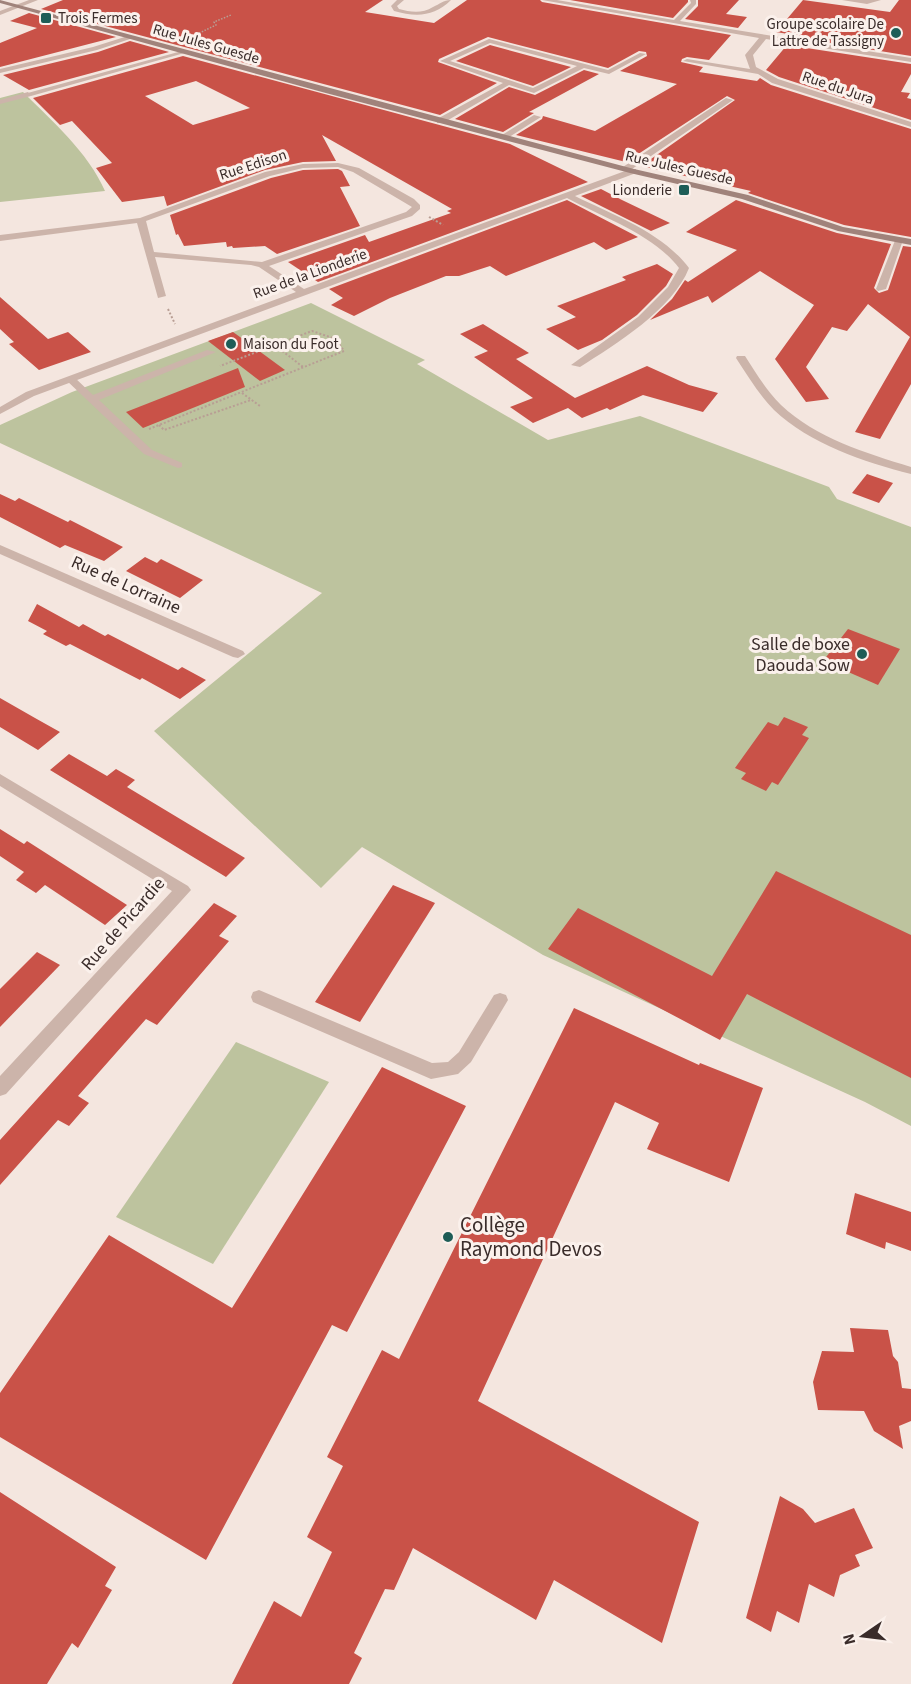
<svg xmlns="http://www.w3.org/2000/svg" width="911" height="1684" font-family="'Source Sans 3',sans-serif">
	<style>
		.green { fill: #bdc39e }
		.building { fill: #c95248; fill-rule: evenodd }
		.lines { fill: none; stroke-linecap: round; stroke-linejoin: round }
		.path-far1 { stroke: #b89e94; stroke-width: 1.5; stroke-dasharray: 1.5 1.5; stroke-linecap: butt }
		.path { stroke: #b89e94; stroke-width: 2; stroke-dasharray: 2 2; stroke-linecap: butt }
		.service { fill: #ccb4aa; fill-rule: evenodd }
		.minor { fill: #ccb4aa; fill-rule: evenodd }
		.secondary { fill: #a0837b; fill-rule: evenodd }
		.poi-dot { fill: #1e5d57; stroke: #fbf1ec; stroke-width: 2 }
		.labels { text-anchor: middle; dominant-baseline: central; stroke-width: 6; stroke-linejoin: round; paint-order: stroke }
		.far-poi-label { font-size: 15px; fill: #3a2c2a; stroke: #fbf1ec; text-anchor: start }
		.far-street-label { font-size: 15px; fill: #3a2c2a; stroke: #fbf1ec }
		.street-label { font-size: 18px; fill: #3a2c2a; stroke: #fbf1ec }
		.poi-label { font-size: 18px; fill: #3a2c2a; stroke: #fbf1ec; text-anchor: end }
		.near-poi-label { font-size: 21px; fill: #3a2c2a; stroke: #fbf1ec; text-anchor: start }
	</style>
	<rect width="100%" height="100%" fill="#f4e6df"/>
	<g class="green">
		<path d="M23,92C52,121 88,152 105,191L0,202V98Z"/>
		<polygon points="311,303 425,360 417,364 548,440 640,416 829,487 837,499 911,527 911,1126 865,1102 543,955 362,847 321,888 154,731 322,593 0,443 0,425 72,392"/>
		<polygon points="236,1042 329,1082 213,1264 116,1217"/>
	</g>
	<g class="building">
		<polygon points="63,0 383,0 365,12 434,23 467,0 540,0 542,2 731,35 709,60 687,57 682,59 681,62 703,67 699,72 757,81 760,78 771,85 911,129 911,237 844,225 748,193 751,191 641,166 735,100 727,96 626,162 516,135 542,119 543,116 595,131 677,84 620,71 647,56 646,52 639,51 608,68 488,37 439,59 438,62 497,83 440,115 41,9"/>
		<polygon points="570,0 688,0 688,2 673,18"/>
		<polygon points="698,0 739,0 726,14 747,17 738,28 685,19 698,6"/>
		<polygon points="803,0 890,12 899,0 911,0 911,56 793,37 794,35 776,32"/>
		<polygon points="29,13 116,37 0,67 0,43 37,28 10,21"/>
		<polygon points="130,41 169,52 29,90 3,75 98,52"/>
		<polygon points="490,45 571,67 533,86 456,61"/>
		<polygon points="787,45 911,64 911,74 901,92 910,93 907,98 911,99 911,120 779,77 766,70"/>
		<path d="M183,56L510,144L588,182L318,282L288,262L365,235L369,242L451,213L447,211L452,209L322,135L336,161L303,162L265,170L167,206L164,196L122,202L96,168L112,163L72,121L60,125L33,98ZM196,81L250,108L193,125L145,96Z"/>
		<polygon points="584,70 599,74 529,112 534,113 503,132 455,119 509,87 535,95"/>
		<polygon points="338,169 342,171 350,186 340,187 360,226 277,254 265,246 233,248 232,246 227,247 226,242 184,246 178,234 176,235 170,215 271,178 303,170"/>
		<polygon points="601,189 622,200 670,223 651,231 581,196"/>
		<polygon points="567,200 638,237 606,250 594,242 506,276 490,266 459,276 446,276 390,298 354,316 331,305 343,298 329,289"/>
		<polygon points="736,200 837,233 891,244 874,288 879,293 888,290 903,246 911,247 911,384 880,439 855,432 910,337 868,304 847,331 832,327 806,367 829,399 806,402 775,359 814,305 760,271 712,303 708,296 650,320 672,299 685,280 688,282 737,250 686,232"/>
		<polygon points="657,264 673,274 666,286 637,315 602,340 578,350 546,329 576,317 557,306 626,280 622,277"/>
		<polygon points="0,297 48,339 68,332 91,352 39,370 9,344 14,342 0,329"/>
		<polygon points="483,324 529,353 516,359 575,398 647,366 689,385 718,393 703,412 643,395 610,410 607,408 582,418 568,408 533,423 510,407 533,398 474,357 488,351 460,334"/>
		<polygon points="233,332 240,337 285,370 260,381 208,341"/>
		<polygon points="238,368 245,387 143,428 126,412"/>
		<polygon points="867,474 893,483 879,503 852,493"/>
		<polygon points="0,494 15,501 19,498 68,522 70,520 123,547 104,561 65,545 60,548 0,517"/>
		<polygon points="145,557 157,563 161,559 203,580 180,598 126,571"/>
		<polygon points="37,604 79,627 83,624 105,636 108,634 178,670 182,667 206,680 180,699 142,678 140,680 70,644 66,646 43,634 47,631 28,621"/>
		<polygon points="848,629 900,649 878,685 823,661"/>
		<polygon points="0,698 35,718 60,732 38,750 0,727"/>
		<polygon points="784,717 808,727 802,735 809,738 778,785 772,782 766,791 741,779 746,773 735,768 768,722 778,726"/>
		<polygon points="69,754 107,776 116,769 135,780 127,787 245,858 226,877 50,770"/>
		<polygon points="0,829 24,844 27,841 127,905 105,925 45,885 36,893 16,880 24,872 0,856"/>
		<polygon points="776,871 911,935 911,1078 747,994 720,1040 548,949 578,908 712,976"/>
		<polygon points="393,885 435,903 360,1022 315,1002"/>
		<polygon points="214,903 237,916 219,936 229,941 157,1025 146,1019 78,1096 89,1103 69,1126 58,1120 0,1185 0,1140"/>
		<polygon points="37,952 60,965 0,1027 0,989"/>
		<polygon points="574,1008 699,1065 700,1063 763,1088 729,1182 647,1149 659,1123 615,1102 478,1401 699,1522 662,1643 554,1580 536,1620 413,1548 394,1590 385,1589 354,1653 362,1658 349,1684 232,1684 274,1601 301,1617 332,1552 307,1537 343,1466 327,1457 382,1350 399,1359"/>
		<polygon points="382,1067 466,1106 347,1332 332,1325 206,1560 0,1437 0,1393 109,1235 232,1308"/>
		<polygon points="855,1193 911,1212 911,1251 886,1242 885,1249 846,1234"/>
		<polygon points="850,1328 888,1330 893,1356 898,1362 902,1388 911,1389 911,1421 899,1426 903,1449 874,1431 864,1411 818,1410 813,1382 822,1351 854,1352"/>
		<polygon points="0,1492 116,1567 105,1586 112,1590 78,1648 72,1643 47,1684 0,1684"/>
		<polygon points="780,1496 803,1509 815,1523 854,1508 873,1548 855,1555 860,1566 840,1575 834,1597 809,1584 799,1623 777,1611 771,1632 746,1618"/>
	</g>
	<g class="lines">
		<polyline class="path-far1" points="191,37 216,25 214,22 231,15"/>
		<g class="path">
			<polyline points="429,217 443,225"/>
			<polyline points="168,309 175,324"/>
			<polyline points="276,346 303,367"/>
			<polyline points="242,393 260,406"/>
			<polyline points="159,425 164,430 251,400"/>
			<polyline points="149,429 344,351 336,339 312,331 220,366"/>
		</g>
		<g class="service">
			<polygon points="28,92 31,96 0,104 0,100"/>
			<polygon points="207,350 216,352 99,400 152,450 182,463 182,467 178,468 144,454 65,379 74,377 93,395"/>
			<polygon points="259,990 432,1063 448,1062 459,1052 494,995 500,993 506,995 508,1000 471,1062 458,1074 431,1079 253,1002 251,997 253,992"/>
		</g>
		<g class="minor">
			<polygon points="29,0 38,0 0,15 0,11"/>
			<path d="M397,0H404L397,6L399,9C410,12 422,14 433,7C440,4 443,0 451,0C434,17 416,17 394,11L391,6Z"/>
			<polygon points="542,0 557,0 674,20 691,3 690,0 696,0 696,4 680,21 911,58 911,62 766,39 753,55 756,67 778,79 911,122 911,127 772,83 758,74 683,61 687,59 750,69 745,55 759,38"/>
			<polygon points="842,0 881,0 867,4"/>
			<polygon points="131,35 133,38 97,50 0,73 0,69 93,47"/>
			<path d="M489,39L608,70L640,53L646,54L609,74L584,68L534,93L509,85L443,123H437V119L503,83L440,61ZM490,43L577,66L533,88L450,61Z"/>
			<polygon points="182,51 188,52 31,96 24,94"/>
			<path d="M726,98L733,100L632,169H636V173L575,196C613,215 662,232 689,268C673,309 615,345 580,367L571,365L638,317L668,287L679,268C653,234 604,218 567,198L34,396L0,414V407L26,392L296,292L259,267L251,265L155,257L166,296L158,298L137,223L0,241V235L140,218L265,172L303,164L338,163L359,168L414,199L420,205V209L412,216L269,266L304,289L625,171L622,169L623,167ZM338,167L353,172L412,207L406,212L262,262L154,252L146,221L270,176L303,168Z"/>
			<polygon points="534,115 541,117 506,139 499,137"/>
			<polygon points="896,238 903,240 886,289 878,291 876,289"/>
			<path d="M737,356H745C756,373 766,390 781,405C816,438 866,453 911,467V474C864,462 810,444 774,410C759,395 748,376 736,358Z"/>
			<polygon points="0,545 243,651 245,654 238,658 233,657 0,554"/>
			<polygon points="0,774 188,886 191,890 6,1094 0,1096 0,1076 172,891 0,786"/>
		</g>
		<polygon class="secondary" points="0,0 634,169 748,195 843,227 911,239 911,245 838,231 742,199 630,173 322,92 0,3"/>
	</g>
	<g class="poi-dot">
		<rect x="40" y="12" width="12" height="12" rx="3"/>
		<circle cx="896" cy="33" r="6"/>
		<rect x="678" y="184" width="12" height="12" rx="3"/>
		<circle cx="231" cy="344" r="6"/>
		<circle cx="862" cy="654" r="6"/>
		<circle cx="448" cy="1237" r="6"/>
	</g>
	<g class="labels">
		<g class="far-poi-label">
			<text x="58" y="18">Trois Fermes</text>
			<text x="884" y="24" text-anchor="end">Groupe scolaire De<tspan x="884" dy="17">Lattre de Tassigny</tspan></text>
			<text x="672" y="190" text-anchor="end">Lionderie</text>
			<text x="243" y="344">Maison du Foot</text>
		</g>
		<g class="far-street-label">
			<text transform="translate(206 44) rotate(16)">Rue Jules Guesde</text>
			<text transform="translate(838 88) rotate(19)">Rue du Jura</text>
			<text transform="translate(253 165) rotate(-18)">Rue Edison</text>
			<text transform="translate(679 168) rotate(13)">Rue Jules Guesde</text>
			<text transform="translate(310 274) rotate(-20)">Rue de la Lionderie</text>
		</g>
		<g class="street-label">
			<text transform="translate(126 585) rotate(24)">Rue de Lorraine</text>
			<text transform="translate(123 924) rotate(-49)">Rue de Picardie</text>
		</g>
		<g class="poi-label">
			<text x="850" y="644">Salle de boxe<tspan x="850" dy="21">Daouda Sow</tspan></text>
		</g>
		<g class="near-poi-label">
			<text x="460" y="1225">Collège<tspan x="460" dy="24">Raymond Devos</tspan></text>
		</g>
	</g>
	<g transform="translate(863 1636) rotate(256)" stroke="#fbf1ec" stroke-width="4.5" paint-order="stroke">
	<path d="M0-4.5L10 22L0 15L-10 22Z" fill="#3a2c2a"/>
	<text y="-9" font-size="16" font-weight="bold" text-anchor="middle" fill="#3a2c2a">N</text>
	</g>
</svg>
